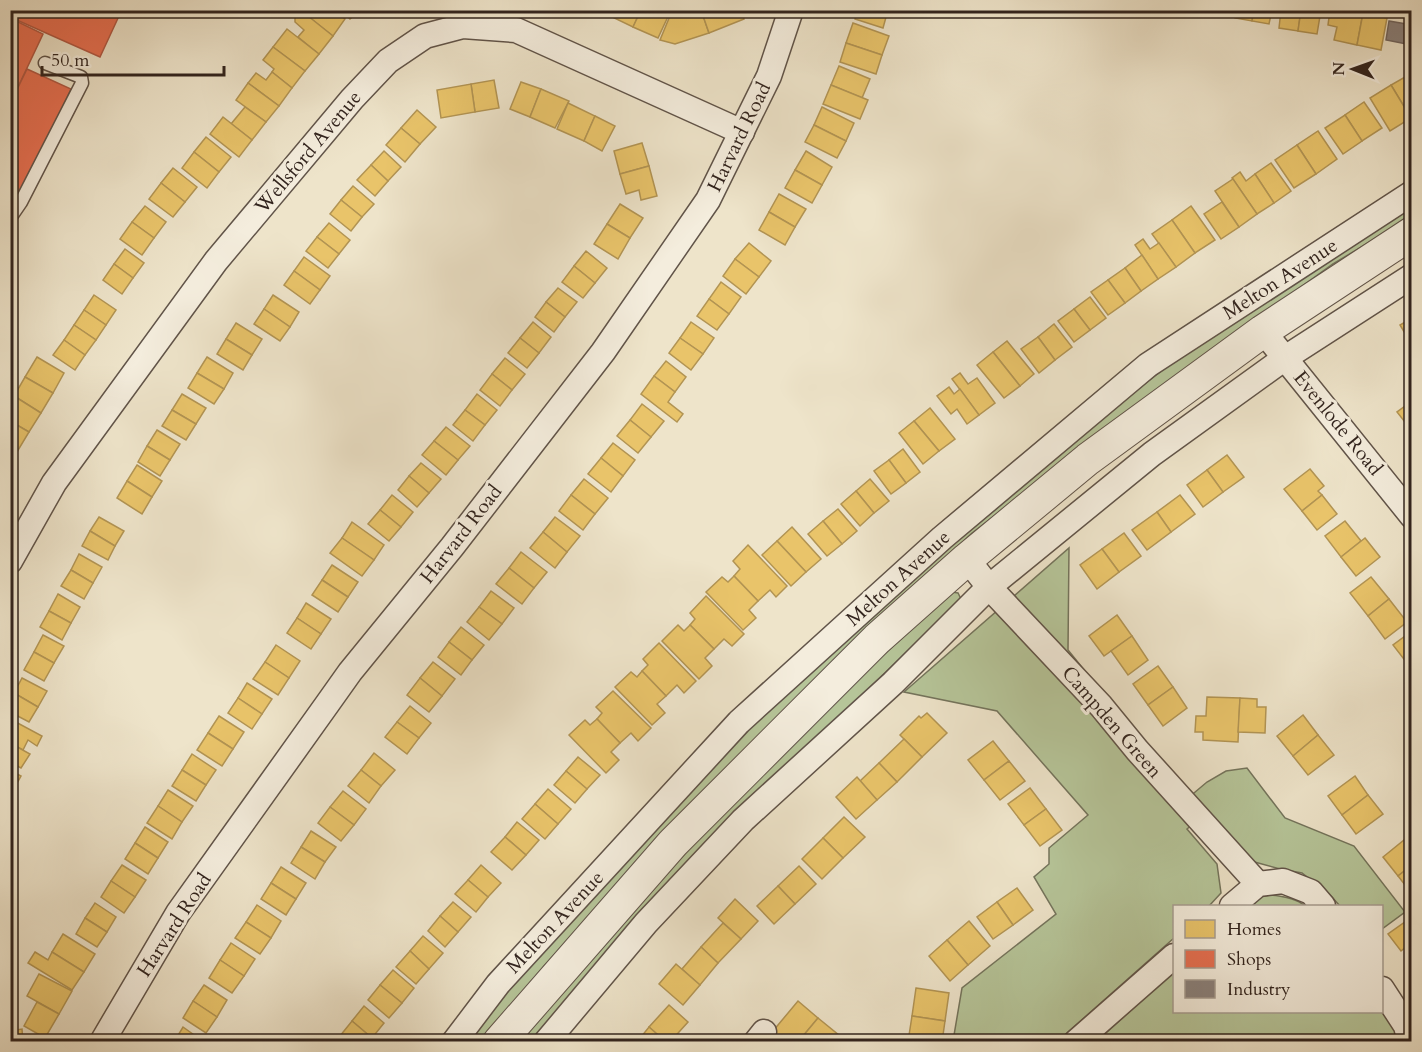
<svg xmlns="http://www.w3.org/2000/svg" width="1422" height="1052" font-family="Cardo,serif">
	<style>
		.green { fill: #b6c599; stroke: #74745c; stroke-width: 1.5 }
		.homes { fill: #e9c46a; stroke: #b29453; stroke-width: 1.5 }
		.shops { fill: #e76f51; stroke: #b15842; stroke-width: 1.5 }
		.industry { fill: #8a817c; stroke: #706560; stroke-width: 1.5 }
		.lines { fill: none; stroke-linecap: round; stroke-linejoin: round }
		.service-casing { stroke: #615449; stroke-width: 15 }
		.minor-casing { stroke: #615449; stroke-width: 27 }
		.tertiary-casing { stroke: #615449; stroke-width: 34 }
		.service { stroke: #f4eddd; stroke-width: 12 }
		.minor { stroke: #f4eddd; stroke-width: 24 }
		.tertiary { stroke: #f4eddd; stroke-width: 32 }
		.labels { text-anchor: middle; dominant-baseline: central; stroke-width: 6; stroke-linejoin: round; paint-order: stroke }
		.street-label { font-size: 20px; fill: #32241e; stroke: #f4eddd }
	</style>
	<rect width="100%" height="100%" fill="#eee4ca"/>
	<filter id="stains"><feTurbulence type="fractalNoise" baseFrequency=".00333" numOctaves="4"/><feColorMatrix values="0 0 0 0 .2 0 0 0 0 .09 0 0 0 0 .02 0 0 0 .5 -.17"/></filter>
	<radialGradient id="worn" r=".72"><stop offset=".6" stop-color="#630" stop-opacity="0"/><stop offset="1" stop-color="#630" stop-opacity=".3"/></radialGradient>
	<g class="green">
		<polygon points="1411,200 1411,217 1333,264 1167,384 972,533 838,659 669,829 544,966 482,1041 462,1042 492,1004 735,741 1003,494 1209,334"/>
		<polygon points="1069,548 1068,650 1188,798 1207,782 1226,771 1247,768 1285,818 1354,846 1405,912 1382,929 1382,906 1340,906 1331,896 1302,873 1280,869 1251,861 1206,813 1187,829 1217,864 1221,893 1209,906 1174,906 1174,938 1058,1041 953,1041 962,988 1056,914 1034,877 1049,864 1049,848 1088,815 997,711 904,692"/>
		<polygon points="952,592 958,593 961,599 753,801 630,931 534,1041 514,1042 551,995 804,728"/>
		<path d="M1270,895C1282,896 1296,898 1305,906H1247L1256,898Z"/>
		<polygon points="1174,971 1174,1012 1382,1012 1382,1007 1394,1024 1399,1042 1096,1042"/>
	</g>
	<g class="homes">
		<polygon points="300,10 334,10 345,19 333,36"/>
		<polygon points="341,10 360,10 350,19"/>
		<polygon points="611,10 641,10 633,27 608,15"/>
		<polygon points="641,10 671,10 658,38 633,27"/>
		<polygon points="701,10 709,33 675,44 660,40 672,11"/>
		<polygon points="701,10 741,10 744,19 709,33"/>
		<polygon points="857,10 888,10 883,28 855,19"/>
		<polygon points="1211,10 1229,10 1228,15"/>
		<polygon points="1236,10 1254,10 1252,21 1235,18"/>
		<polygon points="1254,10 1272,10 1269,24 1252,21"/>
		<polygon points="1281,10 1301,10 1298,31 1279,28"/>
		<polygon points="1301,10 1321,10 1317,34 1298,31"/>
		<polygon points="1330,10 1351,10 1363,13 1357,45 1334,40 1337,27 1328,25"/>
		<polygon points="303,12 333,36 319,54 298,37 304,30 295,22 295,18 298,13"/>
		<polygon points="1363,13 1387,18 1381,50 1357,45"/>
		<polygon points="853,23 889,36 882,55 846,43"/>
		<polygon points="287,29 319,54 305,71 273,47"/>
		<polygon points="846,43 882,55 876,74 840,62"/>
		<polygon points="273,47 305,71 292,88 272,72 274,69 263,60"/>
		<polygon points="839,66 870,79 862,98 831,85"/>
		<polygon points="272,72 292,88 279,106 248,83 256,73 266,80"/>
		<polygon points="1412,73 1412,118 1411,118 1391,85"/>
		<polygon points="494,80 499,108 475,112 471,84"/>
		<polygon points="521,82 541,89 530,117 510,109"/>
		<polygon points="248,83 279,106 266,122 236,100"/>
		<polygon points="471,84 475,112 441,118 437,90"/>
		<polygon points="831,85 868,100 860,119 823,104"/>
		<polygon points="1391,85 1411,118 1390,131 1370,98"/>
		<polygon points="541,89 569,101 555,128 530,117"/>
		<polygon points="1364,102 1382,128 1362,141 1345,115"/>
		<polygon points="568,103 595,116 584,141 557,129"/>
		<polygon points="245,107 266,122 252,140 231,124"/>
		<polygon points="822,107 854,123 846,141 814,125"/>
		<polygon points="417,110 436,127 420,144 401,128"/>
		<polygon points="1345,115 1362,141 1343,154 1325,128"/>
		<polygon points="595,116 615,126 602,151 584,141"/>
		<polygon points="223,117 252,140 239,157 210,134"/>
		<polygon points="814,125 846,141 837,158 805,142"/>
		<polygon points="401,128 420,144 405,162 386,145"/>
		<polygon points="1318,131 1337,159 1316,174 1297,145"/>
		<polygon points="206,137 231,157 219,172 194,152"/>
		<polygon points="642,143 649,166 620,174 614,151"/>
		<polygon points="1297,145 1316,174 1294,188 1275,160"/>
		<polygon points="384,151 401,167 388,181 371,165"/>
		<polygon points="806,151 832,167 822,185 795,170"/>
		<polygon points="194,152 219,172 207,188 182,168"/>
		<polygon points="1271,163 1291,191 1274,203 1255,174"/>
		<polygon points="371,165 388,181 375,196 357,180"/>
		<polygon points="649,166 657,196 641,200 639,190 626,194 620,174"/>
		<polygon points="173,168 197,187 185,202 161,183"/>
		<polygon points="795,170 822,185 812,203 785,188"/>
		<polygon points="1240,172 1246,181 1255,174 1274,203 1257,214 1232,178"/>
		<polygon points="1233,179 1257,214 1239,227 1215,191"/>
		<polygon points="161,183 185,202 173,217 149,199"/>
		<polygon points="353,186 374,204 362,217 341,200"/>
		<polygon points="779,194 806,209 795,227 769,212"/>
		<polygon points="341,200 362,217 351,231 330,214"/>
		<polygon points="1222,202 1239,227 1221,239 1204,214"/>
		<polygon points="620,204 643,218 630,238 607,224"/>
		<polygon points="145,206 166,222 154,238 132,222"/>
		<polygon points="1191,206 1215,240 1195,253 1172,220"/>
		<polygon points="769,212 795,227 785,245 759,230"/>
		<polygon points="1172,220 1195,253 1176,267 1152,234"/>
		<polygon points="132,222 154,238 142,255 120,239"/>
		<polygon points="329,223 350,240 339,254 317,237"/>
		<polygon points="607,224 630,238 618,259 594,244"/>
		<polygon points="317,237 339,254 328,268 306,251"/>
		<polygon points="1143,239 1150,249 1159,243 1176,267 1158,279 1135,245"/>
		<polygon points="749,243 771,261 759,277 735,259"/>
		<polygon points="125,249 144,263 133,278 114,264"/>
		<polygon points="586,251 607,268 595,283 574,266"/>
		<polygon points="1142,255 1158,279 1141,291 1125,268"/>
		<polygon points="304,257 330,276 320,290 294,271"/>
		<polygon points="735,259 759,277 746,294 723,276"/>
		<polygon points="114,264 133,278 122,294 103,280"/>
		<polygon points="574,266 595,283 583,298 562,282"/>
		<polygon points="1125,268 1141,291 1125,303 1108,280"/>
		<polygon points="294,271 320,290 310,304 284,285"/>
		<polygon points="1108,280 1125,303 1108,315 1091,292"/>
		<polygon points="721,282 741,297 729,314 709,299"/>
		<polygon points="558,288 577,302 565,317 546,302"/>
		<polygon points="94,295 116,310 106,325 84,310"/>
		<polygon points="273,295 299,312 290,327 264,309"/>
		<polygon points="1090,297 1106,318 1090,330 1074,309"/>
		<polygon points="709,299 729,314 717,330 697,316"/>
		<polygon points="546,302 565,317 554,332 535,317"/>
		<polygon points="264,309 290,327 280,341 254,324"/>
		<polygon points="1074,309 1090,330 1074,342 1058,321"/>
		<polygon points="84,310 106,325 96,340 74,325"/>
		<polygon points="1412,318 1412,345 1400,325"/>
		<polygon points="533,322 551,337 539,353 520,338"/>
		<polygon points="691,322 714,338 703,354 680,338"/>
		<polygon points="236,323 262,339 252,355 226,339"/>
		<polygon points="1054,324 1072,347 1055,360 1038,337"/>
		<polygon points="74,325 96,340 85,355 64,340"/>
		<polygon points="1038,337 1055,360 1039,373 1021,349"/>
		<polygon points="520,338 539,353 527,368 508,353"/>
		<polygon points="680,338 703,354 691,370 669,353"/>
		<polygon points="226,339 252,355 243,370 217,354"/>
		<polygon points="64,340 85,355 75,370 53,355"/>
		<polygon points="1007,341 1034,374 1020,386 993,352"/>
		<polygon points="993,352 1020,386 1004,398 977,365"/>
		<polygon points="37,357 64,373 53,393 25,377"/>
		<polygon points="207,357 233,373 224,389 197,373"/>
		<polygon points="505,358 525,374 512,390 492,374"/>
		<polygon points="666,361 686,377 675,392 654,376"/>
		<polygon points="197,373 224,389 214,404 188,388"/>
		<polygon points="960,373 968,384 977,378 995,403 979,415 952,379"/>
		<polygon points="492,374 512,390 500,406 480,390"/>
		<polygon points="654,376 675,392 668,402 683,414 677,422 641,394"/>
		<polygon points="25,377 53,393 41,413 14,396"/>
		<polygon points="949,387 954,394 960,389 979,415 967,424 957,409 951,414 937,396"/>
		<polygon points="182,394 206,408 196,424 172,410"/>
		<polygon points="477,394 497,410 485,425 465,410"/>
		<polygon points="14,396 41,413 29,432 10,421 10,401"/>
		<polygon points="1412,401 1412,431 1397,412"/>
		<polygon points="642,404 664,421 651,437 630,420"/>
		<polygon points="930,408 955,439 939,451 914,421"/>
		<polygon points="172,410 196,424 186,440 162,426"/>
		<polygon points="465,410 485,425 473,441 453,425"/>
		<polygon points="630,420 651,437 638,453 617,436"/>
		<polygon points="10,421 29,432 17,452 10,448"/>
		<polygon points="914,421 939,451 923,464 899,433"/>
		<polygon points="446,427 470,446 458,460 434,441"/>
		<polygon points="157,430 180,444 170,460 147,446"/>
		<polygon points="434,441 458,460 446,475 422,455"/>
		<polygon points="613,443 635,460 623,476 601,458"/>
		<polygon points="147,446 170,460 160,476 138,462"/>
		<polygon points="903,449 920,472 906,483 889,460"/>
		<polygon points="1227,455 1244,477 1223,492 1207,470"/>
		<polygon points="601,458 623,476 611,492 588,474"/>
		<polygon points="889,460 906,483 891,494 874,471"/>
		<polygon points="421,463 441,479 429,493 409,476"/>
		<polygon points="137,465 162,481 152,497 127,481"/>
		<polygon points="1310,469 1324,486 1318,491 1322,495 1302,511 1284,489"/>
		<polygon points="1207,470 1223,492 1203,507 1187,485"/>
		<polygon points="409,476 429,493 417,507 398,490"/>
		<polygon points="584,479 608,498 595,514 571,495"/>
		<polygon points="870,479 889,501 874,513 856,491"/>
		<polygon points="127,481 152,497 142,514 117,498"/>
		<polygon points="856,491 874,513 860,526 841,504"/>
		<polygon points="392,495 413,512 401,527 380,510"/>
		<polygon points="571,495 595,514 583,530 559,511"/>
		<polygon points="1180,495 1195,514 1171,532 1157,512"/>
		<polygon points="1322,495 1337,514 1317,530 1302,511"/>
		<polygon points="838,509 857,531 842,544 823,521"/>
		<polygon points="380,510 401,527 389,541 368,524"/>
		<polygon points="1157,512 1171,532 1147,550 1132,530"/>
		<polygon points="99,517 124,531 115,546 90,531"/>
		<polygon points="555,517 580,536 567,552 543,532"/>
		<polygon points="823,521 842,544 827,556 808,534"/>
		<polygon points="1345,521 1361,541 1341,557 1325,536"/>
		<polygon points="352,522 384,545 374,560 342,538"/>
		<polygon points="792,527 821,559 806,572 777,541"/>
		<polygon points="90,531 115,546 108,560 82,546"/>
		<polygon points="543,532 567,552 555,568 530,548"/>
		<polygon points="1124,533 1141,556 1119,572 1102,549"/>
		<polygon points="342,538 374,560 362,576 330,553"/>
		<polygon points="1365,538 1380,557 1356,576 1341,557"/>
		<polygon points="777,541 806,572 791,586 762,555"/>
		<polygon points="748,545 787,586 776,597 770,590 758,601 734,576 740,569 733,561"/>
		<polygon points="1102,549 1119,572 1097,589 1080,565"/>
		<polygon points="521,552 547,572 534,588 509,568"/>
		<polygon points="79,554 102,567 93,583 71,570"/>
		<polygon points="332,565 358,582 348,597 322,580"/>
		<polygon points="509,568 534,588 522,604 496,584"/>
		<polygon points="71,570 93,583 84,599 61,586"/>
		<polygon points="734,576 758,601 749,610 756,618 743,630 706,592 722,577 728,582"/>
		<polygon points="1371,577 1389,599 1368,616 1350,593"/>
		<polygon points="322,580 348,597 338,612 312,595"/>
		<polygon points="491,591 514,608 502,624 479,607"/>
		<polygon points="58,594 80,607 71,623 49,611"/>
		<polygon points="706,596 744,634 732,646 724,639 714,649 690,625 695,619 690,613"/>
		<polygon points="1389,599 1407,622 1385,639 1368,616"/>
		<polygon points="306,603 331,619 321,634 297,618"/>
		<polygon points="479,607 502,624 489,640 467,622"/>
		<polygon points="49,611 71,623 62,640 40,627"/>
		<polygon points="1117,615 1132,636 1104,656 1089,636"/>
		<polygon points="297,618 321,634 311,649 287,633"/>
		<polygon points="678,625 684,631 690,625 714,649 705,658 712,666 699,679 662,641"/>
		<polygon points="461,627 484,645 472,660 449,642"/>
		<polygon points="1412,631 1412,666 1410,667 1393,645"/>
		<polygon points="43,635 64,646 54,663 34,652"/>
		<polygon points="1132,636 1148,660 1128,675 1111,651"/>
		<polygon points="449,642 472,660 461,675 438,657"/>
		<polygon points="659,643 696,681 684,693 677,685 666,696 642,671 648,665 643,659"/>
		<polygon points="276,645 300,661 289,678 265,662"/>
		<polygon points="34,652 54,663 44,681 24,670"/>
		<polygon points="265,662 289,678 278,695 253,679"/>
		<polygon points="433,662 455,679 442,696 420,678"/>
		<polygon points="1158,666 1173,687 1148,705 1133,684"/>
		<polygon points="642,671 666,696 657,704 665,713 652,725 615,687 631,672 637,677"/>
		<polygon points="22,678 47,691 38,707 14,693"/>
		<polygon points="420,678 442,696 429,712 407,695"/>
		<polygon points="247,683 272,699 262,714 238,698"/>
		<polygon points="1173,687 1187,708 1163,726 1148,705"/>
		<polygon points="613,691 651,728 638,741 631,733 620,743 597,719 602,713 596,707"/>
		<polygon points="14,693 38,707 29,722 10,712 10,700"/>
		<polygon points="1207,697 1240,698 1238,742 1203,740 1203,732 1195,732 1196,716 1206,716"/>
		<polygon points="238,698 262,714 252,729 228,713"/>
		<polygon points="1240,698 1257,699 1257,707 1266,707 1265,733 1238,732"/>
		<polygon points="410,706 431,723 419,738 397,722"/>
		<polygon points="927,713 947,733 922,757 900,735 919,716 921,718"/>
		<polygon points="1303,715 1318,735 1293,756 1277,736"/>
		<polygon points="219,716 244,732 233,749 208,733"/>
		<polygon points="597,719 620,743 611,752 619,760 606,773 569,735 585,720 590,725"/>
		<polygon points="12,720 42,736 37,746 28,740 23,750 10,743"/>
		<polygon points="397,722 419,738 407,754 385,737"/>
		<polygon points="208,733 233,749 222,766 197,750"/>
		<polygon points="1318,735 1334,755 1308,775 1293,756"/>
		<polygon points="904,739 922,757 897,782 879,763"/>
		<polygon points="993,741 1009,761 984,780 968,760"/>
		<polygon points="10,743 30,754 21,768 10,762"/>
		<polygon points="374,753 395,770 381,786 361,770"/>
		<polygon points="192,754 216,770 206,785 182,770"/>
		<polygon points="578,757 600,775 587,789 566,771"/>
		<polygon points="1009,761 1025,781 1000,800 984,780"/>
		<polygon points="879,763 897,782 877,800 860,781"/>
		<polygon points="10,770 21,776 12,792 10,791"/>
		<polygon points="182,770 206,785 196,801 172,786"/>
		<polygon points="361,770 381,786 369,803 348,786"/>
		<polygon points="566,771 587,789 575,803 554,785"/>
		<polygon points="1355,776 1368,795 1342,815 1328,796"/>
		<polygon points="857,777 877,800 856,819 836,797"/>
		<polygon points="1030,788 1046,809 1024,825 1008,804"/>
		<polygon points="548,789 571,809 558,824 535,804"/>
		<polygon points="168,790 193,806 182,822 158,806"/>
		<polygon points="343,791 366,809 354,825 330,807"/>
		<polygon points="1368,795 1383,814 1356,834 1342,815"/>
		<polygon points="535,804 558,824 545,839 522,819"/>
		<polygon points="158,806 182,822 172,839 147,823"/>
		<polygon points="330,807 354,825 341,841 318,823"/>
		<polygon points="1046,809 1062,830 1040,846 1024,825"/>
		<polygon points="844,817 865,837 843,858 823,838"/>
		<polygon points="517,822 539,840 526,855 505,837"/>
		<polygon points="145,827 168,842 158,858 135,843"/>
		<polygon points="311,831 336,847 325,862 301,847"/>
		<polygon points="1409,836 1412,838 1412,865 1398,876 1383,857"/>
		<polygon points="505,837 526,855 512,870 491,852"/>
		<polygon points="823,838 843,858 822,879 802,859"/>
		<polygon points="135,843 158,858 148,874 125,859"/>
		<polygon points="301,847 325,862 315,879 291,863"/>
		<polygon points="122,865 146,880 135,897 111,881"/>
		<polygon points="481,865 501,883 488,897 468,880"/>
		<polygon points="1412,865 1412,894 1398,876"/>
		<polygon points="799,866 816,884 795,904 778,886"/>
		<polygon points="281,867 306,883 296,899 271,883"/>
		<polygon points="468,880 488,897 476,912 455,894"/>
		<polygon points="111,881 135,897 124,913 101,897"/>
		<polygon points="271,883 296,899 286,915 261,899"/>
		<polygon points="778,886 795,904 774,924 757,906"/>
		<polygon points="1017,888 1033,910 1013,925 997,902"/>
		<polygon points="735,899 758,921 741,939 718,918"/>
		<polygon points="453,902 471,917 458,932 440,916"/>
		<polygon points="997,902 1013,925 993,939 977,917"/>
		<polygon points="95,903 116,917 107,932 85,918"/>
		<polygon points="257,905 281,921 271,938 246,922"/>
		<polygon points="440,916 458,932 445,947 428,931"/>
		<polygon points="1412,917 1412,948 1408,951 1406,947 1401,951 1388,934"/>
		<polygon points="85,918 107,932 97,947 76,934"/>
		<polygon points="969,921 990,946 968,965 947,940"/>
		<polygon points="246,922 271,938 260,954 235,938"/>
		<polygon points="723,923 741,939 718,963 701,947"/>
		<polygon points="63,934 95,954 84,972 52,952"/>
		<polygon points="423,936 443,953 429,969 410,951"/>
		<polygon points="947,940 968,965 950,981 929,956"/>
		<polygon points="231,943 255,959 244,976 220,960"/>
		<polygon points="701,947 718,963 700,985 682,969"/>
		<polygon points="410,951 429,969 416,984 396,967"/>
		<polygon points="35,952 48,960 52,952 84,972 72,990 28,963"/>
		<polygon points="220,960 244,976 232,993 209,978"/>
		<polygon points="676,964 700,985 683,1005 659,984"/>
		<polygon points="393,970 414,988 402,1003 380,985"/>
		<polygon points="39,974 72,991 59,1014 27,996"/>
		<polygon points="204,985 227,1000 217,1017 193,1001"/>
		<polygon points="380,985 402,1003 389,1018 368,1000"/>
		<polygon points="916,988 949,993 945,1021 912,1016"/>
		<polygon points="193,1001 217,1017 206,1033 183,1018"/>
		<polygon points="798,1001 818,1018 798,1042 785,1042 773,1031"/>
		<polygon points="37,1002 59,1014 45,1038 24,1026"/>
		<polygon points="669,1005 688,1022 670,1042 666,1042 649,1027"/>
		<polygon points="364,1006 384,1023 372,1038 352,1021"/>
		<polygon points="912,1016 945,1021 942,1042 908,1042"/>
		<polygon points="818,1018 840,1036 836,1042 798,1042"/>
		<polygon points="352,1021 372,1038 369,1042 347,1042 340,1036"/>
		<polygon points="183,1027 204,1042 174,1042"/>
		<polygon points="649,1027 666,1042 637,1042"/>
		<polygon points="22,1029 23,1042 10,1042 10,1031"/>
	</g>
	<g class="shops">
		<polygon points="10,10 104,10 119,16 100,57 10,17"/>
		<polygon points="10,18 43,34 10,104"/>
		<polygon points="27,69 71,89 17,205 10,202 10,104"/>
	</g>
	<polygon class="industry" points="1389,21 1412,25 1412,45 1386,40"/>
	<g class="lines">
		<g class="service-casing">
			<polyline id="service" points="10,218 21,202 82,83 81,77 45,63"/>
		</g>
		<g class="minor-casing">
			<g id="minor">
				<polyline points="1263,331 1412,516"/>
				<polyline points="967,559 989,587 1101,706 1137,750 1258,884"/>
				<polyline points="10,561 54,483 216,261 352,99 388,61 425,36 463,26 516,30 742,132"/>
				<polyline points="1232,906 1258,884 1283,881 1311,892 1323,906"/>
				<polyline points="1382,989 1406,1026 1410,1042"/>
				<polyline points="102,1042 178,913 328,703 350,672 452,547 603,352 708,200 769,76 791,10"/>
				<polyline points="454,1042 498,984 739,722 942,538 1148,365 1412,193"/>
				<polyline points="546,1042 646,923 743,820 893,683 989,587 1152,454 1285,358 1412,276"/>
				<polyline points="756,1042 764,1032"/>
				<polyline points="1076,1042 1174,956"/>
			</g>
		</g>
		<g class="tertiary-casing">
			<polyline id="tertiary" points="499,1042 673,843 877,639 967,559 1088,459 1263,331 1412,233"/>
		</g>
		<use href="#service" class="service"/>
		<use href="#minor" class="minor"/>
		<use href="#tertiary" class="tertiary"/>
	</g>
	<g class="labels">
		<g class="street-label">
			<text transform="translate(739 137) rotate(-64)">Harvard Road</text>
			<text transform="translate(308 152) rotate(-50)">Wellsford Avenue</text>
			<text transform="translate(1280 279) rotate(-33)">Melton Avenue</text>
			<text transform="translate(1338 423) rotate(51)">Evenlode Road</text>
			<text transform="translate(461 534) rotate(-52)">Harvard Road</text>
			<text transform="translate(898 578) rotate(-42)">Melton Avenue</text>
			<text transform="translate(1112 722) rotate(49)">Campden Green</text>
			<text transform="translate(555 922) rotate(-47)">Melton Avenue</text>
			<text transform="translate(174 925) rotate(-57)">Harvard Road</text>
		</g>
	</g>
	<rect width="1422" height="1052" fill="none" stroke="#eee4ca" stroke-width="36"/>
	<rect x="12" y="12" width="1398" height="1028" fill="none" stroke="#32241e" stroke-width="3"/>
	<rect x="18" y="18" width="1386" height="1016" fill="none" stroke="#32241e" stroke-width="1.5"/>
	<rect x="1173" y="905" width="210" height="108" fill="#f4eddd" stroke="#a69d91" stroke-width="1.5"/>
	<rect x="1185" y="920" width="30" height="18" fill="#e9c46a" stroke="#a69d91" stroke-width="1.5"/>
	<text x="1227" y="935" font-size="18" fill="#32241e">Homes</text>
	<rect x="1185" y="950" width="30" height="18" fill="#e76f51" stroke="#a69d91" stroke-width="1.5"/>
	<text x="1227" y="965" font-size="18" fill="#32241e">Shops</text>
	<rect x="1185" y="980" width="30" height="18" fill="#8a817c" stroke="#a69d91" stroke-width="1.5"/>
	<text x="1227" y="995" font-size="18" fill="#32241e">Industry</text>
	<g transform="translate(1353 69) rotate(271)" stroke="#f4eddd" stroke-width="4.5" paint-order="stroke">
	<path d="M0-4.5L10 22L0 15L-10 22Z" fill="#32241e"/>
	<text y="-9" font-size="16" font-weight="bold" text-anchor="middle" fill="#32241e">N</text>
	</g>
	<path d="M42 66v9h182v-9" fill="none" stroke="#32241e" stroke-width="3"/>
	<text x="51" y="66" font-size="18" fill="#32241e" stroke="#f4eddd" stroke-width="4.5" paint-order="stroke">50 m</text>
	<rect width="100%" height="100%" filter="url(#stains)"/>
	<rect width="100%" height="100%" fill="url(#worn)"/>
</svg>
